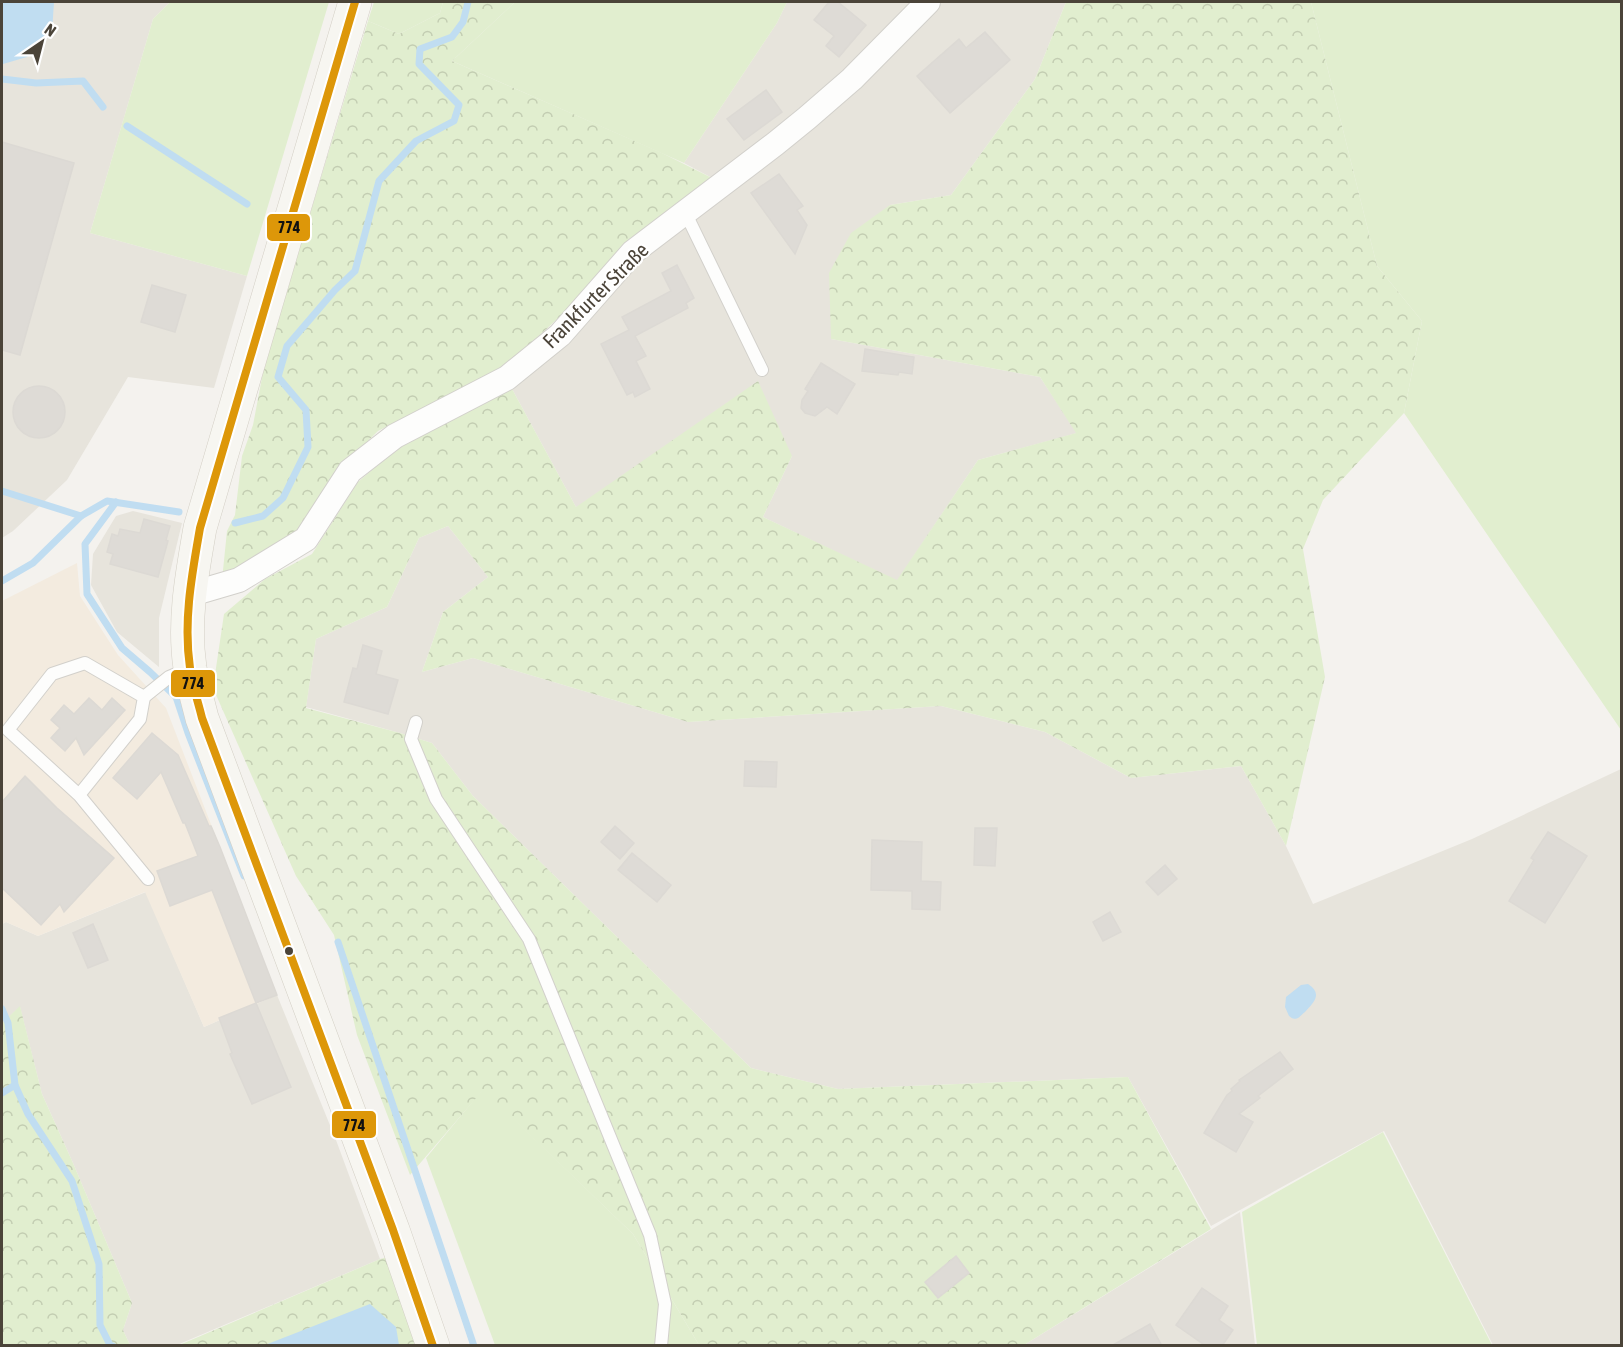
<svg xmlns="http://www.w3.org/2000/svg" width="1623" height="1347" font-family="'Asap Condensed',sans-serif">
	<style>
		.residential { fill: #e7e4dc }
		.commercial { fill: #f3ebdf }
		.green { fill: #e1eecf }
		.forest { fill: url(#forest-crowns) }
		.water { fill: #c0ddf1 }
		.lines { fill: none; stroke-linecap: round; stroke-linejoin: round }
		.stream { stroke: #c0ddf1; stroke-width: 7 }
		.building { fill: #dedbd6; stroke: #dcd9d4; stroke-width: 1.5 }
		.service-casing { stroke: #d2d0cb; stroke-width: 14 }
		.minor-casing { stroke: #d2d0cb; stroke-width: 26 }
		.secondary-casing { stroke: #d3cfc5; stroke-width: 34 }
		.service { stroke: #fdfdfc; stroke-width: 12 }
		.minor { stroke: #fdfdfc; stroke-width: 24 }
		.secondary { stroke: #f7f6f1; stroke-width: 33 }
		.bus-1-casing { stroke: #fff; stroke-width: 12 }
		.bus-1 { stroke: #dd9709; stroke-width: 8 }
		.bus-dot { fill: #4b4439; stroke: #fff; stroke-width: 2 }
		.labels { text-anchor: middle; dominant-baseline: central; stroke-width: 4.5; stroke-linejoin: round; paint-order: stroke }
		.street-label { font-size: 21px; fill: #4b4439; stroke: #fff }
		.line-badge { stroke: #fff; stroke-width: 2 }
		.pale-badge-label { font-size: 16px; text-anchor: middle; font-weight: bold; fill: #111 }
	</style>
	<defs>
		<pattern id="forest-crowns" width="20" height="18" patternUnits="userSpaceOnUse" patternTransform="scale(1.5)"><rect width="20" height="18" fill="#e1eecf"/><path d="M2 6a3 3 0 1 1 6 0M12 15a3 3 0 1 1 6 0" fill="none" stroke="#c3cdb2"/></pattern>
	</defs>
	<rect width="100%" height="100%" fill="#f4f2ee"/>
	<g class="residential">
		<polygon points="2,2 170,2 153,19 90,233 247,276 214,388 128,377 67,480 13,531 2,538"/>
		<polygon points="787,2 1066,2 1035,79 951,195 890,205 831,339 1040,377 1077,433 978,460 897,581 763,517 792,456 576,507 511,387 637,259 714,179 684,163 777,23"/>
		<polygon points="133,511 182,523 159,618 159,667 117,632 91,585 93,554 116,516"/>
		<polygon points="448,526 488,577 443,612 422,672 473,658 688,722 941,706 1045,732 1131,778 1241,766 1286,846 1313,904 1472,839 1621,769 1621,1345 1493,1345 1384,1131 1211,1226 1128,1077 838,1089 751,1068 473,796 432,743 400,733 306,707 316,639 387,607 419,538"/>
		<polygon points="146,892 204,1027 277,995 336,1140 380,1259 177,1345 130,1345 123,1330 132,1303 73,1163 42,1094 20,1007 2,1023 2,924 6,922 38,936"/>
		<polygon points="1240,1212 1255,1345 1024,1345"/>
	</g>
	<polygon class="commercial" points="77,563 80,596 118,655 166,708 277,995 204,1027 145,892 38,936 6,922 2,924 2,601"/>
	<g class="green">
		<polygon points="170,2 329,2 247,276 90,233 153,19"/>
		<polygon points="374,2 443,2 440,13 399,34 368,21"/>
		<polygon points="515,2 787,2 777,23 684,163 452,61"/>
		<polygon points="1311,2 1621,2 1621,730 1404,413 1422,321 1377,266"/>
		<polygon points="483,1089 633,1234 699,1345 495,1345 426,1158"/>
		<polygon points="1383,1132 1492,1345 1257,1345 1242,1212"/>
	</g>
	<g class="forest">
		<polygon points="443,2 515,2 452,61 662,153 714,179 624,244 565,312 508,364 378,431 340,469 298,532 222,580 227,531 235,515 242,456 253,425 264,367 368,21 399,34 440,13"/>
		<polygon points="1066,2 1311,2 1377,266 1422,321 1404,413 1323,500 1303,549 1325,677 1286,846 1241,766 1131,778 1045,732 941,706 688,722 473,658 422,672 443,612 488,577 448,526 419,538 387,607 316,639 306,708 400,733 432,743 473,796 751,1068 838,1089 1128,1077 1211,1229 1024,1345 699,1345 633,1234 483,1090 410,1175 357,1035 334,935 296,876 213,688 224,614 265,579 312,554 358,482 395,450 511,387 576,507 758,381 792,456 763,517 897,580 978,460 1076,433 1040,377 831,339 829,273 851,233 890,205 951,195 1035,79"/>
		<polygon points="20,1006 42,1094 73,1163 132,1303 123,1330 130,1345 2,1345 2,1023"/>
		<polygon points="391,1256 422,1346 177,1346 380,1259"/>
	</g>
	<g class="water">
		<polygon points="2,2 54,2 52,32 27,57 3,64"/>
		<path d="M1308,984C1323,994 1314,1002 1305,1012C1303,1013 1300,1017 1298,1018C1293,1020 1292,1018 1289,1016L1285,1007L1286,997L1301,985Z"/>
		<polygon points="370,1304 396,1327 399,1345 265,1345"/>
	</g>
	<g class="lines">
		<g class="stream">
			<polyline points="2,79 36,83 83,81 103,107"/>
			<polyline points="127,126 247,204"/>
			<polyline points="2,491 81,516"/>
			<polyline points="116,502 85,544 87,594 122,648 150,672 176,697 188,733 244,876"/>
			<polyline points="235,523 263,516 283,498 308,447 306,410 278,377 287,346 335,290 355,271 379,181 416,141 454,121 459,105 419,64 420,49 452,37 463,22 468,2"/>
			<polyline points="2,581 33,563 81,516 107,501 179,512"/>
			<polyline points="338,942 474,1346"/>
			<polyline points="2,1009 8,1023 15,1085 28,1114 72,1181 99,1264 100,1325 110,1345 113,1346"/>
			<polyline points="2,1093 15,1085"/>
		</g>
	</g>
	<g class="building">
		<polygon points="829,2 838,2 866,25 839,57 826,46 834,36 814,20"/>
		<polygon points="985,32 1010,60 950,113 917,76 959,39 966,48"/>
		<polygon points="766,90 782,112 744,140 727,119"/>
		<polygon points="2,142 74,163 20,355 2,350"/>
		<polygon points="779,174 803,206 797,210 807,225 795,254 751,193"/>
		<polygon points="677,265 694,298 686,303 688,308 635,336 646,356 636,361 650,389 635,397 633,392 627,395 601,344 629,330 622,317 671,291 662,273"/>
		<polygon points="152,285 186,295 175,332 141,322"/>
		<polygon points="865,349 914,357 912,374 899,372 898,375 862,371"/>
		<polygon points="821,363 855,384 837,414 827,407 815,416 805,413 801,408 802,400 808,391 805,389"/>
		<circle cx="39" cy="412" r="26"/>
		<polygon points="144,519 170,526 166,540 168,541 158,577 110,564 113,554 107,552 112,534 118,536 120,529 140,533"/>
		<polygon points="363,645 382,651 376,674 398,680 388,714 344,702 353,668 357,669"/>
		<polygon points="89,698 102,710 112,698 125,710 84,755 76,738 65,751 51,738 60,728 51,720 64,705 74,714"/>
		<polygon points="152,733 178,755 209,826 211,826 220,847 277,995 256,1003 212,890 170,906 157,871 198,856 185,823 183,823 161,772 137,799 113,778"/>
		<polygon points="745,761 777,762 776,787 744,786"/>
		<polygon points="25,776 57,808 114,858 64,912 60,904 41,925 2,888 2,802"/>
		<polygon points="615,826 634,843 620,859 601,842"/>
		<polygon points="975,828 997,828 995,866 974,865"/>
		<polygon points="1548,832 1587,856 1545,923 1509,901 1534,860 1531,858"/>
		<polygon points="872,840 922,842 921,881 941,882 940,910 912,909 912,891 871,890"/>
		<polygon points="632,853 671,885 657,902 618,870"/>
		<polygon points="1165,865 1177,879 1158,895 1146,882"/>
		<polygon points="1110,912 1121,932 1103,941 1093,922"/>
		<polygon points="93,924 108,960 88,968 73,933"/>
		<polygon points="256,1003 291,1087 252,1104 230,1054 232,1053 219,1018"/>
		<polygon points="1280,1052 1293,1069 1258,1096 1260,1098 1239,1114 1253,1122 1236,1152 1204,1133 1227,1095 1232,1091 1231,1089 1240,1081 1239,1080"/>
		<polygon points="956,1256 969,1273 938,1298 925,1282"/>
		<polygon points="1202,1288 1228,1306 1219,1320 1233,1330 1222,1346 1206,1346 1176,1325"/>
		<polygon points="1150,1324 1162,1346 1111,1346"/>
	</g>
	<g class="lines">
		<g class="service-casing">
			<g id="service">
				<polyline points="685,212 762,370"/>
				<polyline points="144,697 169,677 188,669"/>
				<polyline points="416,722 411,739 436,799 529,939 650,1235 665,1304 661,1346"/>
				<polyline points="79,795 140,719 144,697 85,663 52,674 8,730 79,795 148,879"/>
			</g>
		</g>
		<g class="minor-casing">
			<polyline id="minor" points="188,595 239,580 306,539 350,471 395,436 507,378 560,335 633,252 775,144 807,118 852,79 928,2"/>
		</g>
		<g class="secondary-casing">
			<path id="secondary" d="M355,2L200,528C192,574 183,621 190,668C193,685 198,702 202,718L393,1230L433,1346"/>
		</g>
		<use href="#service" class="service"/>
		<use href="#minor" class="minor"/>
		<use href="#secondary" class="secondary"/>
		<g class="bus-1-casing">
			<path id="bus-1" d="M355,2L200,528C192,574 183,621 190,668C192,685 198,701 202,718L393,1230L433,1346"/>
		</g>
		<use href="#bus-1" class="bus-1"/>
	</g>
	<circle class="bus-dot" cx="289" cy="951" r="5"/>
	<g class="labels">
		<g class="street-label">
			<text transform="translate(595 295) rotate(-45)">Frankfurter Straße</text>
		</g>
	</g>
	<g class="line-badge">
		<rect x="266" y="213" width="45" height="29" rx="6" fill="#dd9709"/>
		<rect x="170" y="669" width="46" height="29" rx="6" fill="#dd9709"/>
		<rect x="331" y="1110" width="46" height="29" rx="6" fill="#dd9709"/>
	</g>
	<g class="pale-badge-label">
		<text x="289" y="233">774</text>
		<text x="193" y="689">774</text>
		<text x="354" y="1131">774</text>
	</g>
	<rect width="1623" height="1347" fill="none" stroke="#4b4439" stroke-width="6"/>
	<g transform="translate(42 42) rotate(35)" stroke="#ffffff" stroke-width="4.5" paint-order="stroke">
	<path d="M0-4.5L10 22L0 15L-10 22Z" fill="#4b4439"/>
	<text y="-9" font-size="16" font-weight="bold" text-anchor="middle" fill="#4b4439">N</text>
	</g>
</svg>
